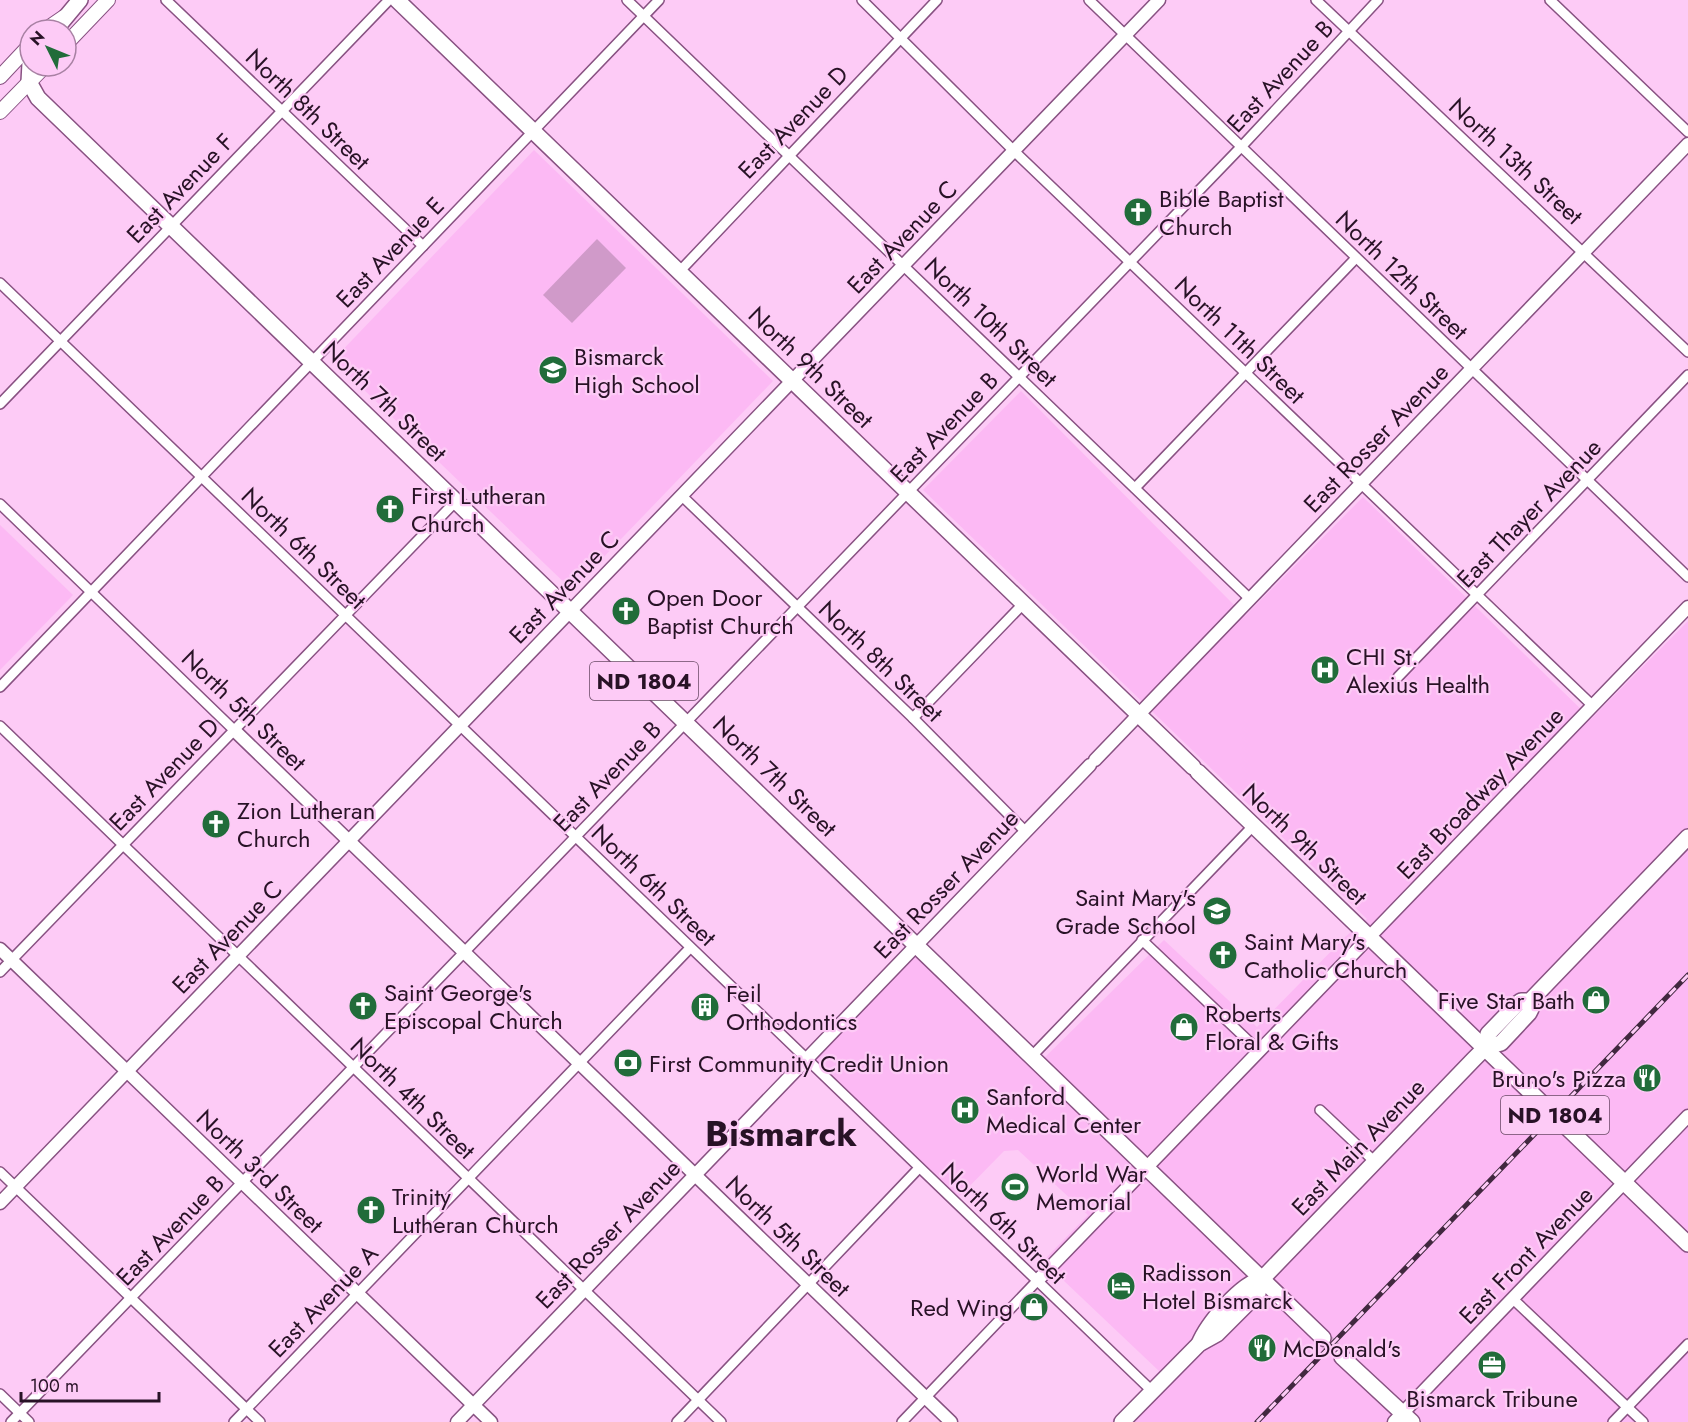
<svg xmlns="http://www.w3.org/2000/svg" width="1688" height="1422" font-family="Jost,sans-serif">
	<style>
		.built { fill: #fcb9f4 }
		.pitch { fill: #d09ac9 }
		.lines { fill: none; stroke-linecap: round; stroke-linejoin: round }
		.primary-tunnel { stroke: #d2a6cc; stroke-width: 15; stroke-dasharray: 15 8; stroke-linecap: butt }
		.minor-casing { stroke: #885282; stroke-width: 12 }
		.tertiary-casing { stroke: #885282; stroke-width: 15 }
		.secondary-casing { stroke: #885282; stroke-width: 16 }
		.primary-casing { stroke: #885282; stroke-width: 18 }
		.minor { stroke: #fff; stroke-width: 9 }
		.tertiary { stroke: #fff; stroke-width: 12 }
		.secondary { stroke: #fff; stroke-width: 14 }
		.primary { stroke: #fff; stroke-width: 15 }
		.rail-casing { stroke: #41283f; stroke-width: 5 }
		.rail { stroke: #fdcbf6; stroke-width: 3; stroke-dasharray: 9; stroke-linecap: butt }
		.labels { text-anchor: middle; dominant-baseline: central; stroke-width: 4.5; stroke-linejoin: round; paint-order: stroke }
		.shield { fill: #fdcbf6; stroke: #684a64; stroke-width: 1.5 }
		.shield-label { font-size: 22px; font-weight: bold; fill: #281226 }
		.street-label { font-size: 24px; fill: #281226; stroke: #fdcbf6 }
		.poi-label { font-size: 24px; fill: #281226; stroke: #fdcbf6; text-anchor: start }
		.town-label { font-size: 36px; font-weight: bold; fill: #281226; stroke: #fdcbf6 }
	</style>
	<rect width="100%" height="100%" fill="#fdcbf6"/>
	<g class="built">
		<polygon points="534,150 773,381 572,590 333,360"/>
		<polygon points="1021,391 1245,616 1363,497 1591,719 1688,621 1688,1422 1111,1422 1159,1371 1043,1261 1088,1215 1018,1150 1004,1151 954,1202 806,1059 917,944 1034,1068 1164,940 1257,1027 1345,937 1367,919 923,490"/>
		<polygon points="0,525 73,595 0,670"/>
	</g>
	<polygon class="pitch" points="597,239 626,268 572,323 543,295"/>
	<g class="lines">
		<polyline class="primary-tunnel" points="1323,1338 1342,1357"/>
		<g class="minor-casing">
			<g id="minor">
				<polyline points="166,0 423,246"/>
				<polyline points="627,0 1250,599"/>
				<polyline points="862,0 1014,151 1593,706"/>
				<polyline points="1089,0 1688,577"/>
				<polyline points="1316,0 1688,352"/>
				<polyline points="1550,0 1688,132"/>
				<polyline points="679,272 937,0"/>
				<polyline points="0,283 1152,1391"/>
				<polyline points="0,404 389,0"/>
				<polyline points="1135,488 1356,258"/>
				<polyline points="682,496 913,718 1026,832"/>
				<polyline points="0,504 234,730"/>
				<polyline points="1398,677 1688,375"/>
				<polyline points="0,687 659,0"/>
				<polyline points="913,718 1024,603"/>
				<polyline points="0,726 721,1422"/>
				<polyline points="1142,940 1258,1050"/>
				<polyline points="0,972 457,500"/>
				<polyline points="1032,1056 1254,825"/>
				<polyline points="1320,1110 1375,1162"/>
				<polyline points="0,1172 260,1422"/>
				<polyline points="1513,1299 1643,1422"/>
				<polyline points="0,1394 29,1422"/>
				<polyline points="11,1422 1242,146 1378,0"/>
				<polyline points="234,1422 690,948"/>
				<polyline points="677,1422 919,1168"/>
				<polyline points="902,1422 1037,1281"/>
				<polyline points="1613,1422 1688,1344"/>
			</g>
		</g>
		<g class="tertiary-casing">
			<g id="tertiary">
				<polyline points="234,730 951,1422"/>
				<polyline points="1095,760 1688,144"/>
				<polyline points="0,949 491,1422"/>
				<polyline points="0,1203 1159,0"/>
				<polyline points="1037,1281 1688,607"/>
				<polyline points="457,1422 1090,765"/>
				<polyline points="1394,1422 1688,1116"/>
			</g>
		</g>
		<g class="secondary-casing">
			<g id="secondary">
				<polyline points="45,30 64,17"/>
				<polyline points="66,44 108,0"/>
				<polyline points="0,77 30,45"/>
				<polyline points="0,112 45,66"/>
			</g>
		</g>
		<g class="primary-casing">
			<g id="primary">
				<polyline points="397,0 1193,767"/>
				<polyline points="55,30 80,0"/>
				<polyline points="30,63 29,82 38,98 1323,1338"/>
				<polyline points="1198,772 1688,1244"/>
				<polyline points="1486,1047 1488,1034 1517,1004 1521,1001 1530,1001 1688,837"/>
				<path d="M1199,1344C1207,1324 1241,1283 1262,1279"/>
				<polyline points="1342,1357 1412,1422"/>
				<polyline points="1122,1422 1199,1344 1217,1334 1258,1293 1262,1279 1474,1059 1486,1047 1501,1043 1529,1013 1531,1009 1530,1001"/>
			</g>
		</g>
		<use href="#minor" class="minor"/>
		<use href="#tertiary" class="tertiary"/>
		<use href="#secondary" class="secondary"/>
		<use href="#primary" class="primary"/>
		<g class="rail-casing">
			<polyline id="rail" points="1257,1422 1688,975"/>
		</g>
		<use href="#rail" class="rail"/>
	</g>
	<defs>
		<g id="church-disc" transform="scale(1.5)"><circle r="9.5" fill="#216c3a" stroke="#fdcbf6"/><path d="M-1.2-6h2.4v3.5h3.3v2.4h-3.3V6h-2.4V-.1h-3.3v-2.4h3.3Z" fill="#fff"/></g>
		<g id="school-disc" transform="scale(1.5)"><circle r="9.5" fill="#216c3a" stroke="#fdcbf6"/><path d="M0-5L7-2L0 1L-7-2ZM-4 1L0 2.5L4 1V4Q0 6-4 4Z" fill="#fff"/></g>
		<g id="hospital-disc" transform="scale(1.5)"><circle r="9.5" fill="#216c3a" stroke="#fdcbf6"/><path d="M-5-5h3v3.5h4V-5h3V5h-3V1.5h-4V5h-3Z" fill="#fff"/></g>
		<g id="shop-disc" transform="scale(1.5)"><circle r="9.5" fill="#216c3a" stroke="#fdcbf6"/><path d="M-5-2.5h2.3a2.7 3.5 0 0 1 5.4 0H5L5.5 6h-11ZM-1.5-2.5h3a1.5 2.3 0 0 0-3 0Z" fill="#fff"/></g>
		<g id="building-disc" transform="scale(1.5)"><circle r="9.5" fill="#216c3a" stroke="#fdcbf6"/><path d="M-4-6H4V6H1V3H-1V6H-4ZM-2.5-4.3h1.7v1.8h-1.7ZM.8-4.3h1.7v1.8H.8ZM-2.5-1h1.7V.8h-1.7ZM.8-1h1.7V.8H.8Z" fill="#fff"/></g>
		<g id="bank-disc" transform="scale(1.5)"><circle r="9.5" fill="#216c3a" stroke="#fdcbf6"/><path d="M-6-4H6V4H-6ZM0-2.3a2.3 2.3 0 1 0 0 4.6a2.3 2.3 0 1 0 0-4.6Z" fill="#fff"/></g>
		<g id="restaurant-disc" transform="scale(1.5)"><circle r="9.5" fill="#216c3a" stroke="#fdcbf6"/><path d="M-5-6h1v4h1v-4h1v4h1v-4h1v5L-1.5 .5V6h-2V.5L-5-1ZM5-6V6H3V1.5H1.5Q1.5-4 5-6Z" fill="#fff"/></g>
		<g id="stadium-disc" transform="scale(1.5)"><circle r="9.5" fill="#216c3a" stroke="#fdcbf6"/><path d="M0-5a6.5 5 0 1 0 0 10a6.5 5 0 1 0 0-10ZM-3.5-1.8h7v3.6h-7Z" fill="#fff"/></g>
		<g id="hotel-disc" transform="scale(1.5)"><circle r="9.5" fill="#216c3a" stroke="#fdcbf6"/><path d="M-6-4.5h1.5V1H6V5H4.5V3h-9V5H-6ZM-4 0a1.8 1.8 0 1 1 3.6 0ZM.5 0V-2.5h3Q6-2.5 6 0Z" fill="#fff"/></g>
		<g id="office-disc" transform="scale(1.5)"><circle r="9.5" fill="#216c3a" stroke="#fdcbf6"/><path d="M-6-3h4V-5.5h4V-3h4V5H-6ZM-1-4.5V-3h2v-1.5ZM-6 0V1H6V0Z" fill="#fff"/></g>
	</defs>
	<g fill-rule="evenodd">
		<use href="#church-disc" x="1138" y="212"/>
		<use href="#school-disc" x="553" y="370"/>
		<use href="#church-disc" x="390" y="509"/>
		<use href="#church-disc" x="626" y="611"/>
		<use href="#hospital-disc" x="1325" y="670"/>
		<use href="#church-disc" x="216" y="824"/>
		<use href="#school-disc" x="1217" y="911"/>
		<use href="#church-disc" x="1223" y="955"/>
		<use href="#shop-disc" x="1596" y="1000"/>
		<use href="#church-disc" x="363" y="1006"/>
		<use href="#building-disc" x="705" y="1007"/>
		<use href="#shop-disc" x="1184" y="1027"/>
		<use href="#bank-disc" x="628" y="1063"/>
		<use href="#restaurant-disc" x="1647" y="1078"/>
		<use href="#hospital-disc" x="965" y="1110"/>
		<use href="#stadium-disc" x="1015" y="1187"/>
		<use href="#church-disc" x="371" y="1210"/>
		<use href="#hotel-disc" x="1121" y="1286"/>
		<use href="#shop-disc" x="1034" y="1307"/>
		<use href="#restaurant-disc" x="1262" y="1348"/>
		<use href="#office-disc" x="1492" y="1365"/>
	</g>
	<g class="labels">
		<g class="shield">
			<rect x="590" y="662" width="108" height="38" rx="4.5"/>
			<rect x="1501" y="1096" width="108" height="38" rx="4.5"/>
		</g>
		<g class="shield-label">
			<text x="644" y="681">ND 1804</text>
			<text x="1555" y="1115">ND 1804</text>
		</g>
		<g class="street-label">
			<text transform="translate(1280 76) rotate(-47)">East Avenue B</text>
			<text transform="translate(308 109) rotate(44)">North 8th Street</text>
			<text transform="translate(793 122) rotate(-46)">East Avenue D</text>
			<text transform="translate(1516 161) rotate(43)">North 13th Street</text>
			<text transform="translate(180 188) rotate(-46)">East Avenue F</text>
			<text transform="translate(902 237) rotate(-46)">East Avenue C</text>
			<text transform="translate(390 252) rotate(-46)">East Avenue E</text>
			<text transform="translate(1402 275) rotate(44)">North 12th Street</text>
			<text transform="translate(991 322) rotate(44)">North 10th Street</text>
			<text transform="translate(1240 340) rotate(44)">North 11th Street</text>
			<text transform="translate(811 367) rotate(44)">North 9th Street</text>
			<text transform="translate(385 401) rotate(44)">North 7th Street</text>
			<text transform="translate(944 427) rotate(-46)">East Avenue B</text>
			<text transform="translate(1376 438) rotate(-46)">East Rosser Avenue</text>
			<text transform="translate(1529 513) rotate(-46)">East Thayer Avenue</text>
			<text transform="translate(304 548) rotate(44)">North 6th Street</text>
			<text transform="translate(564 587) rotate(-46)">East Avenue C</text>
			<text transform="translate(881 661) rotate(44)">North 8th Street</text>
			<text transform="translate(244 710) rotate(44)">North 5th Street</text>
			<text transform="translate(164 774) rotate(-46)">East Avenue D</text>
			<text transform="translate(607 776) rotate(-46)">East Avenue B</text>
			<text transform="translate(775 776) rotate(44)">North 7th Street</text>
			<text transform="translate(1480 793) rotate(-46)">East Broadway Avenue</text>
			<text transform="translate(1305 844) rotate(44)">North 9th Street</text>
			<text transform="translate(946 884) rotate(-46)">East Rosser Avenue</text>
			<text transform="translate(654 885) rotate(44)">North 6th Street</text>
			<text transform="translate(227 937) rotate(-46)">East Avenue C</text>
			<text transform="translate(413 1098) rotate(44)">North 4th Street</text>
			<text transform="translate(1358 1147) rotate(-46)">East Main Avenue</text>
			<text transform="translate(260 1171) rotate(44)">North 3rd Street</text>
			<text transform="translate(1004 1223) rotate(44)">North 6th Street</text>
			<text transform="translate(170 1230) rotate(-46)">East Avenue B</text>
			<text transform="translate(608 1234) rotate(-46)">East Rosser Avenue</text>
			<text transform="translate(788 1236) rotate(44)">North 5th Street</text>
			<text transform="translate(1526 1255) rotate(-46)">East Front Avenue</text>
			<text transform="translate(323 1301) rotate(-46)">East Avenue A</text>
		</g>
		<g class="poi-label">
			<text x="1159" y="198">Bible Baptist<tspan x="1159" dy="28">Church</tspan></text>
			<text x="574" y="356">Bismarck<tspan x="574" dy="28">High School</tspan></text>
			<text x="411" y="495">First Lutheran<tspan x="411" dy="28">Church</tspan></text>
			<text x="647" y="597">Open Door<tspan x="647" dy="28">Baptist Church</tspan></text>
			<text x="1346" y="656">CHI St.<tspan x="1346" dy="28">Alexius Health</tspan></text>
			<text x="237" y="810">Zion Lutheran<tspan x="237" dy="28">Church</tspan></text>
			<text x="1196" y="897" text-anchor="end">Saint Mary's<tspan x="1196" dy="28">Grade School</tspan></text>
			<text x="1244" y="941">Saint Mary's<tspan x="1244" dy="28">Catholic Church</tspan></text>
			<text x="384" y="992">Saint George's<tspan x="384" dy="28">Episcopal Church</tspan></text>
			<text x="726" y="993">Feil<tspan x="726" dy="28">Orthodontics</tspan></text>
			<text x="1575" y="1000" text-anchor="end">Five Star Bath</text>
			<text x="1205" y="1013">Roberts<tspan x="1205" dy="28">Floral &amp; Gifts</tspan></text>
			<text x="649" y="1063">First Community Credit Union</text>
			<text x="1626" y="1078" text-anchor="end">Bruno's Pizza</text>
			<text x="986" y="1096">Sanford<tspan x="986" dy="28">Medical Center</tspan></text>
			<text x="1036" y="1173">World War<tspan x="1036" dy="28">Memorial</tspan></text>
			<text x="392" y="1196">Trinity<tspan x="392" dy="28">Lutheran Church</tspan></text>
			<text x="1142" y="1272">Radisson<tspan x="1142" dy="28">Hotel Bismarck</tspan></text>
			<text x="1013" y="1307" text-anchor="end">Red Wing</text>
			<text x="1283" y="1348">McDonald's</text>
			<text x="1492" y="1398" text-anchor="middle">Bismarck Tribune</text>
		</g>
		<g class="town-label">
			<text x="781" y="1133">Bismarck</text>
		</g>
	</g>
	<g transform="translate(48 48) rotate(313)"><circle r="28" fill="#fdcbf6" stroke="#a881a3" stroke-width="1.5"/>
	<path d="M0-4.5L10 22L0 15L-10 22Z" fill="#216c3a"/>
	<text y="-9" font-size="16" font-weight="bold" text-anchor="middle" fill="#281226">N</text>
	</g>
	<path d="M21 1392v9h138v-9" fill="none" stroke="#281226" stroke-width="3"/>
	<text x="30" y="1392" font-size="18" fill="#281226" stroke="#fdcbf6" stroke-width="4.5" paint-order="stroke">100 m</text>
</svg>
